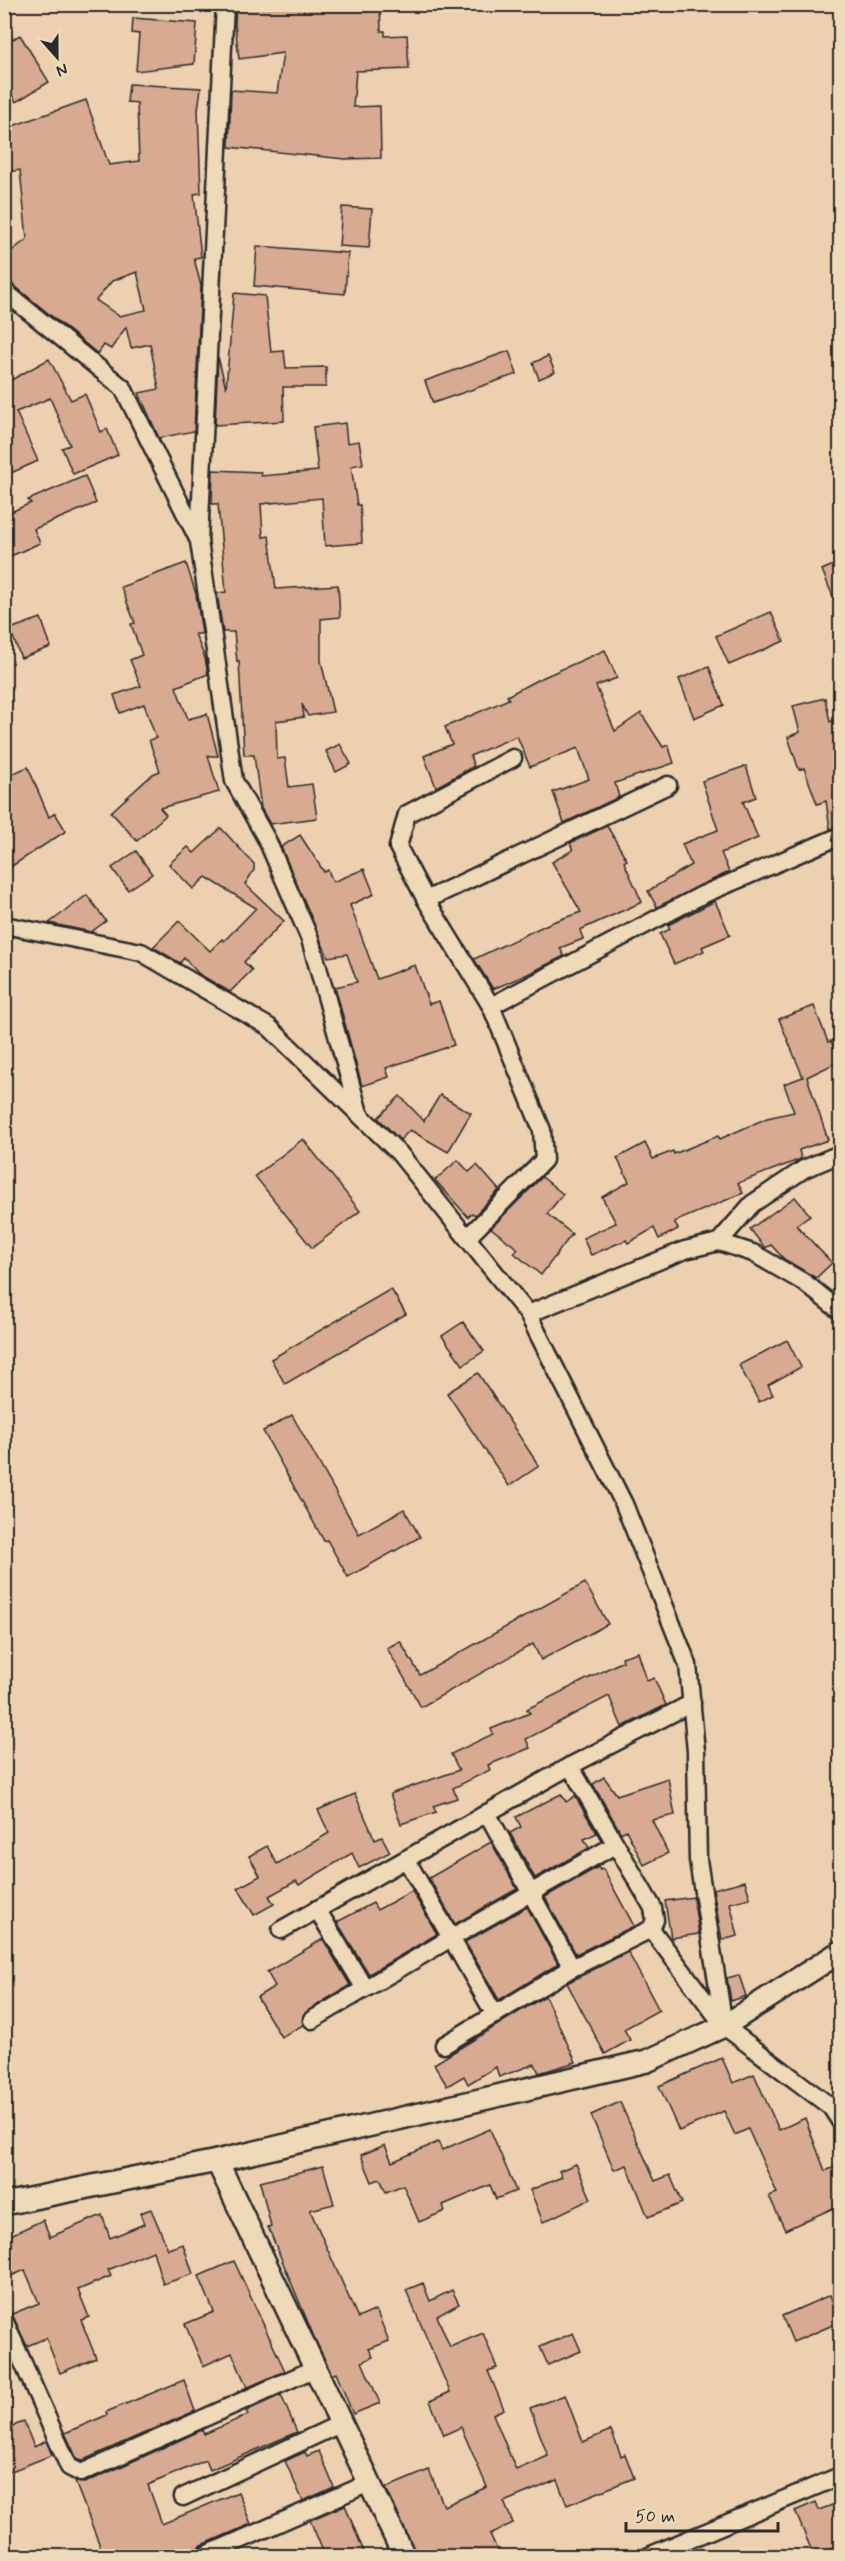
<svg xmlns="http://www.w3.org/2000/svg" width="845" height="2561" font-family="Mynerve,sans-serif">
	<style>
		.building { fill: #d8aa92; stroke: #2b2b2b; stroke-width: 1.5; fill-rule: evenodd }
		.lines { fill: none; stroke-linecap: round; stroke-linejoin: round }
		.minor-casing { stroke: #2b2b2b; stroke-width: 21 }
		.tertiary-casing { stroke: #2b2b2b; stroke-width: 26 }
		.minor { stroke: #eedab8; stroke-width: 16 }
		.tertiary { stroke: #eedab8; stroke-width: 21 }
	</style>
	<rect width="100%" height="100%" fill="#edd0b0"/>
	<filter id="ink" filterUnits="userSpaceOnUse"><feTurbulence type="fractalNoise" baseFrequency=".0167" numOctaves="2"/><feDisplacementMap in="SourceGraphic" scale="12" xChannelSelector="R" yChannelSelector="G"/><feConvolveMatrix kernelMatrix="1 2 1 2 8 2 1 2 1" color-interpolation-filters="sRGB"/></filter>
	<g filter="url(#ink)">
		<g class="building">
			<polygon points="236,4 380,4 381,31 385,31 385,36 407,35 409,69 356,71 353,107 380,106 381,158 345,159 229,147 231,90 277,93 283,53 239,59 235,24"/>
			<polygon points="133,18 197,23 194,64 136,71 139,34 132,33"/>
			<polygon points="20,35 49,82 16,102 4,82 4,44"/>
			<path d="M129,84L201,88L198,110L201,193L194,194L201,257L194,258L201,286L194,431L159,438L139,393L159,389L150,344L131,348L126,327L111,349L104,345L98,354L11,283L4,281V257L27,239L20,170L8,172L4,158V129L86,100L109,165L139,161L137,103L127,102ZM137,272L146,310L119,316L96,300L112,281Z"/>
			<polygon points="342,207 372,209 369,248 339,246"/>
			<polygon points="257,246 348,253 345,294 254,286"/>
			<polygon points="234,293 265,296 271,352 284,351 286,368 326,367 326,387 283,387 284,421 215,425 218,357 226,388"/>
			<polygon points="509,351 517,374 433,403 425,381"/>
			<polygon points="548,356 555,372 539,379 533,363"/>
			<polygon points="49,359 71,400 85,394 101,432 107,429 118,455 73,474 62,448 70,445 50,398 16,412 38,461 4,476 4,384"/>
			<polygon points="345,423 347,443 359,441 363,464 351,466 357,505 360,505 362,543 325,546 322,498 261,504 263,537 269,536 276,589 338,585 340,617 321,619 321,661 333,712 308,716 302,704 304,717 276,721 277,759 285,758 289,787 312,784 317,818 270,824 261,808 254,755 244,755 239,661 237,662 234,632 223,632 217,593 226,592 218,504 212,504 213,470 261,472 261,476 318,471 313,427"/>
			<polygon points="85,476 96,503 34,529 40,543 4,559 4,515 31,503 28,500"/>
			<polygon points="840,562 840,614 822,570"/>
			<polygon points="186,563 196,594 202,634 195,634 205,658 208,674 176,687 188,719 207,714 218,756 208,756 219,792 160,808 166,815 137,841 111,812 153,774 160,771 149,740 156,738 144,704 120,713 114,695 141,686 130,660 142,655 131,624 135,623 121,587"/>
			<polygon points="771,612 784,641 729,665 716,636"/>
			<polygon points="41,618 51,647 21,658 10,629"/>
			<polygon points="605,650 617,678 596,686 615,731 641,713 663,747 668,745 674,763 615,783 619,797 564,823 553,792 589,779 578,748 530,767 517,736 470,756 474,766 436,787 424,756 452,744 445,727 509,699 507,696 535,681"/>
			<polygon points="709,667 724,705 694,718 679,679"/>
			<polygon points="825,698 830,722 840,718 840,755 835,757 840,774 840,826 830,829 826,801 817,804 804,768 799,770 788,737 800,732 793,706"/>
			<polygon points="340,744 351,764 336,772 326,751"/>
			<polygon points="746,766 756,797 743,802 758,838 721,853 729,872 657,907 648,891 691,865 682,844 718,830 702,781"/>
			<polygon points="28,767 49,817 55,813 66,831 4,871 4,777"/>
			<polygon points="607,826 627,860 624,862 642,902 580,930 583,939 560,948 564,956 528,974 493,989 474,959 550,923 581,912 552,862 573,850 570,843"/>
			<polygon points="221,828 254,864 254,870 245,884 284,921 244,962 252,970 230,992 199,974 184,958 180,963 153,947 179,921 210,951 222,939 224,941 256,908 206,877 193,889 169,864 188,847 194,853"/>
			<polygon points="300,835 324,872 328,870 333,882 364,869 374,894 350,905 377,979 415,965 429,1004 439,1001 454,1045 386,1068 389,1077 362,1086 335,987 357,982 347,954 328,957 281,847"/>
			<polygon points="136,851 152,874 128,890 112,868"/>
			<polygon points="87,895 106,921 91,932 49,923"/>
			<polygon points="715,901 730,935 702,947 704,951 674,964 660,934 670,929 668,925"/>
			<polygon points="814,1006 828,1042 831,1041 840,1061 807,1077 828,1140 799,1150 801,1159 738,1183 743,1193 674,1222 678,1229 659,1239 654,1228 628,1243 626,1240 591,1255 583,1238 616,1223 602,1197 629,1182 617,1158 645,1143 653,1159 673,1151 674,1154 718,1136 720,1139 767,1118 794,1112 784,1084 803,1077 779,1019"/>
			<polygon points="440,1095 471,1113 448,1152 410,1130 400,1140 378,1118 400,1096 424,1121"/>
			<polygon points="303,1139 360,1211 312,1248 255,1176"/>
			<polygon points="458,1160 469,1172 477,1165 499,1190 475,1215 472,1213 468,1217 435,1180"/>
			<polygon points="542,1177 563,1194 547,1214 572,1234 541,1275 514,1253 518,1249 491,1228"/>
			<polygon points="795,1197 810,1215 796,1225 832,1263 816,1278 784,1259 771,1245 765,1248 750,1229"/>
			<polygon points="391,1289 406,1314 285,1384 271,1359"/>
			<polygon points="463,1322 484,1351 463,1365 442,1336"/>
			<polygon points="787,1340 801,1367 768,1385 773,1395 759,1402 739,1365"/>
			<polygon points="478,1373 539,1466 509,1486 447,1393"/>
			<polygon points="292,1415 359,1534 404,1509 420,1537 348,1577 327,1540 324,1541 263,1431"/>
			<polygon points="585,1583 608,1624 541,1660 533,1644 421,1707 387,1648 400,1641 420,1675"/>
			<polygon points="638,1652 647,1681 654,1678 666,1705 622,1727 609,1696 526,1739 530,1748 488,1765 490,1770 453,1788 457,1798 433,1806 436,1812 401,1824 390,1794 459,1770 451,1754 493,1734 491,1729 530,1713 527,1709 623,1661 622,1657"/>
			<polygon points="604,1777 617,1795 668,1778 675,1815 652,1820 668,1853 644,1865 626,1830 621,1833 593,1784"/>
			<polygon points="355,1794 375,1840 382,1837 390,1852 359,1868 352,1853 299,1885 296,1881 269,1896 274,1904 254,1915 238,1888 260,1876 249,1856 267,1846 277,1864 329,1833 318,1810"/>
			<polygon points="561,1794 566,1802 575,1796 597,1833 584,1839 589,1848 535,1878 510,1833 521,1827 516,1817"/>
			<polygon points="491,1842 517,1889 455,1924 429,1878"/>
			<polygon points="598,1867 600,1870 603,1869 634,1926 576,1954 545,1897"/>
			<polygon points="745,1881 750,1898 730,1903 738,1936 722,1940 713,1889"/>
			<polygon points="412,1891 437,1934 369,1974 337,1922 373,1903 377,1910"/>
			<polygon points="693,1897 699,1934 671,1938 665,1901"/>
			<polygon points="527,1907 558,1964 499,2000 465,1942"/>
			<polygon points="323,1939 350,1985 307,2011 303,2015 303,2025 281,2037 257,1997 275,1986 267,1972"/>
			<polygon points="628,1952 659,2010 624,2029 630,2040 605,2054 567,1983"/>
			<polygon points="739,1975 746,1996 731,2001 727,1978"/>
			<polygon points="545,1996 576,2062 539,2073 535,2064 499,2077 496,2067 468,2084 464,2076 447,2086 434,2064"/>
			<polygon points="722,2058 733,2083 754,2074 779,2130 805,2118 825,2171 835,2167 840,2179 840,2205 785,2230 769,2196 777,2193 748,2129 735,2135 724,2111 679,2131 659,2086"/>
			<polygon points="620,2102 655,2181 670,2175 682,2203 648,2217 627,2165 614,2170 591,2115"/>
			<polygon points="490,2129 516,2191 496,2199 490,2185 443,2205 445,2211 419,2222 403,2185 386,2192 380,2179 372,2182 361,2155 385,2145 392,2162 438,2142 442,2150"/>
			<polygon points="576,2164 591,2199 543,2222 530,2190 562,2177 559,2171"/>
			<polygon points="323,2166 334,2204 310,2210 358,2318 376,2310 389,2341 369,2349 373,2357 362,2362 380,2403 353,2414 336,2373 332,2375 314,2337 268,2227 271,2226 260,2182"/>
			<polygon points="151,2209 168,2249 183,2244 193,2274 163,2284 153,2251 108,2270 111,2276 78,2290 89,2317 81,2320 96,2358 60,2373 46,2338 27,2346 12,2314 39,2303 25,2270 4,2279 4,2238 43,2220 50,2237 102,2215 110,2238 144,2224 140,2213"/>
			<polygon points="234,2261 285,2371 237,2392 247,2387 232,2353 203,2366 185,2324 214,2312 199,2276"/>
			<polygon points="423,2283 430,2301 452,2290 459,2304 437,2316 450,2347 483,2333 497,2368 488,2371 504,2409 493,2414 516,2470 548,2456 530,2408 565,2395 583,2442 611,2430 621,2456 625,2454 634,2478 567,2505 557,2480 504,2502 513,2523 490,2534 500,2556 417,2556 386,2488 429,2470 444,2506 487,2487 461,2427 444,2435 430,2401 450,2392 406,2290"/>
			<polygon points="830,2295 840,2322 793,2342 782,2316"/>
			<polygon points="573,2333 581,2351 548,2365 540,2347"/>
			<polygon points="184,2380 195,2411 81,2461 77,2459 65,2433 107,2415 106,2412"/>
			<polygon points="281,2395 297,2432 210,2470 206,2460 148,2485 162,2524 238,2492 251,2524 200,2546 195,2550 194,2556 104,2556 75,2482 85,2483 202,2430 204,2434 248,2415 246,2411"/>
			<polygon points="24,2422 34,2447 46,2441 52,2455 4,2474 4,2429"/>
			<polygon points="319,2451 334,2487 303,2501 285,2461 305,2452 307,2456"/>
			<polygon points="816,2502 819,2510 840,2502 840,2545 814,2556 795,2511"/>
			<polygon points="345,2505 364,2552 354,2556 325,2556 310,2520"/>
		</g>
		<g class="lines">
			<g class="minor-casing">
				<g id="minor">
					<polyline points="4,291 123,388 199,541 234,781 267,840 310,939 359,1113"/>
					<polyline points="199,540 225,4"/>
					<polyline points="426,900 668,785"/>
					<polyline points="4,925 141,952 269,1027 399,1153 528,1314 624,1504 688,1665 696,1751 698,1860 724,2026"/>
					<polyline points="491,1006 702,895 840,836"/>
					<polyline points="467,1238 544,1160 542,1130 491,1006 426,900 398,847 407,814 513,758"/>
					<polyline points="719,1242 752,1204 804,1169 840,1154"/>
					<polyline points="528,1314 685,1250 719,1242 753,1253 805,1283 840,1311"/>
					<polyline points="487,1813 572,1968"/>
					<polyline points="406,1859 495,2015"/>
					<polyline points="317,1909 365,1989"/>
					<polyline points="651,1929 724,2026 831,2107 840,2121"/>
					<polyline points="281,1930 570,1766 692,1703"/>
					<polyline points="312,2020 451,1938 615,1845"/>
					<polyline points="444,2045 572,1968 651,1929 655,1920 653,1908 570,1766"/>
					<polyline points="4,2320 69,2467 81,2473 316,2368"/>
					<polyline points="183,2497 342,2423"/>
					<polyline points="204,2556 369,2483"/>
					<polyline points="649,2556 840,2476"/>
				</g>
			</g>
			<g class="tertiary-casing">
				<g id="tertiary">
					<polyline points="217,2161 404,2556"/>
					<polyline points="4,2204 217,2161 647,2061 724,2026 840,1952"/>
				</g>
			</g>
			<use href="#minor" class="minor"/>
			<use href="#tertiary" class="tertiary"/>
		</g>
	</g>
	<rect width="845" height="2561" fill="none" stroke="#eedab8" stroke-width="24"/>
	<rect x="12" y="12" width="821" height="2537" fill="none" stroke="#2b2b2b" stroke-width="2" filter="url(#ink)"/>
	<g transform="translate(57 57) rotate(159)" stroke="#eedab8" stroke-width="4.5" paint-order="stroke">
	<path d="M0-4.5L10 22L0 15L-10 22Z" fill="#2b2b2b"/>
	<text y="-9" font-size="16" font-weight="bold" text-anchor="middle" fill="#2b2b2b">N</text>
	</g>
	<path d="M626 2522v9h152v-9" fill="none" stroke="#2b2b2b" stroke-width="3"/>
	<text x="635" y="2522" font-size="18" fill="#2b2b2b" stroke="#eedab8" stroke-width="4.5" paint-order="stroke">50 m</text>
</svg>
